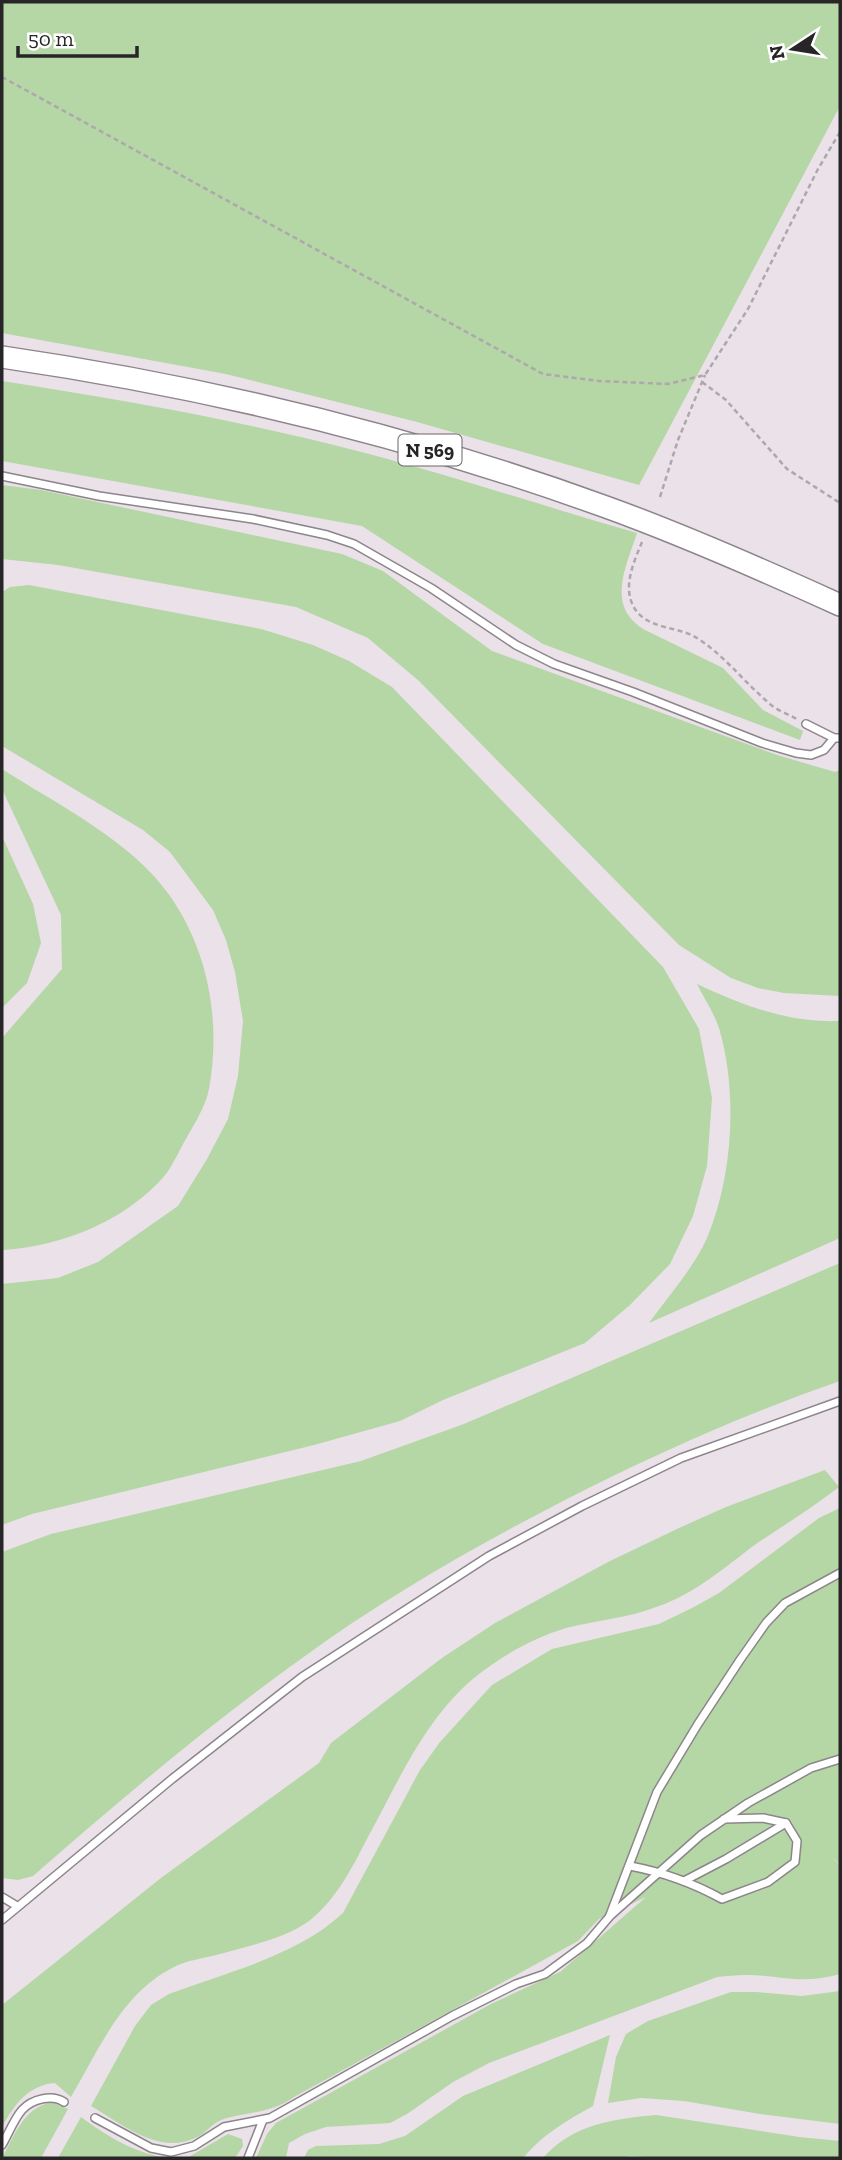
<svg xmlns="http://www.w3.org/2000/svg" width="842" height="2160" font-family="'Zilla Slab',serif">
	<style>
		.green { fill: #b5d6a5 }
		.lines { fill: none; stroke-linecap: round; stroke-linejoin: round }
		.lane-casing { stroke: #8d858c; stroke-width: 10 }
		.primary-casing { stroke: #8d858c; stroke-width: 24 }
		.path { stroke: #aea7ae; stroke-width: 2.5; stroke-dasharray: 5 3.5; stroke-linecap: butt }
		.lane { stroke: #fff; stroke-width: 7 }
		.primary { stroke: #fff; stroke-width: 21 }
		.labels { text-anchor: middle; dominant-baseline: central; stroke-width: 6; stroke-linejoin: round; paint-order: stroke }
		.shield { fill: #fff; stroke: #686668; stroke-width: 2 }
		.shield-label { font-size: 19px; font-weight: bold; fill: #282528 }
	</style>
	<rect width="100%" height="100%" fill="#eae1e9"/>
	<g class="green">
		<polygon points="2,2 840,2 840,106 639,485 417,422 226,374 2,333"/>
		<path d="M2,381C103,397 204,414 305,438C417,464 526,501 637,533C626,567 605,607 645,630L723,668L763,710L803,731L800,740L543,644L362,526L2,461Z"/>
		<polygon points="2,485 41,490 342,554 383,571 492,651 777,755 835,772 840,770 840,996 784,993 758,988 731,978 679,945 419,681 368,638 296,607 58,565 2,559"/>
		<polygon points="29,585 261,629 313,645 349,661 392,687 663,967 699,1029 712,1098 707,1166 693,1216 670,1264 630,1305 585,1343 443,1400 400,1421 314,1445 32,1514 2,1525 2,1284 58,1278 98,1262 178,1206 207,1159 228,1119 238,1076 243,1021 235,972 226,940 213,910 170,852 143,830 2,746 2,592 10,587"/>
		<path d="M2,769C58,805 132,841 170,896C209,952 221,1022 209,1089C206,1105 195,1123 187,1137C180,1149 174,1163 166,1174C128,1220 61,1247 2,1250V1038L62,969L61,915L2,789Z"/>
		<polygon points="2,836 33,904 41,943 27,983 2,1008"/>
		<path d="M697,984C744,1006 788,1023 840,1021V1238L649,1323C667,1298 695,1266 707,1238C733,1177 738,1092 719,1028C714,1013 704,998 697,984Z"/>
		<path d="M840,1263V1381C745,1414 653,1455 563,1501C474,1547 386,1597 305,1656C210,1724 121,1799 33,1876L18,1880L2,1878V1552L51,1534L361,1461L464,1424Z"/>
		<path d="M825,1470L839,1487C812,1508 784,1525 756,1544C725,1567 696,1593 659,1606C629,1618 597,1620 566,1628C533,1638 501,1656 474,1678C425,1719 399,1780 369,1835C353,1866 337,1899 309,1921C284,1939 248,1946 220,1954C205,1958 188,1960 174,1967C122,1993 99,2049 71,2097L55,2083C28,2085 14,2105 2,2127V2005L161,1878L319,1763L331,1743L442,1658L495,1623L608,1562L679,1528L726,1507Z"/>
		<path d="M840,1508V1864L830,1856L840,1865V1974C801,1985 783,1975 745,1975C736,1975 726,1976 717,1977L489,2063L453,2082L407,2114L390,2123L326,2127L305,2134L289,2143L286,2158H256L267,2134L276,2123L491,2004L560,1972L646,1897L599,1919L578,1941L294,2097C273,2112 251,2112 227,2118C210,2123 208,2133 195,2138C158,2155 122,2124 91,2106L135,2026L151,2005L169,1994C227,1972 297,1956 343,1913L420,1770L440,1742L492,1685L552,1649L659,1624L694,1607L719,1593L819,1518Z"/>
		<polygon points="840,1991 840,2124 760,2114 684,2101 641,2098 608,2103 616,2057 626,2034 648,2021 731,1992 756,1992 802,1996"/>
		<path d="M610,2035L593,2106C566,2121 543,2134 523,2158H304L308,2150L316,2146L379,2144L405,2136L463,2096Z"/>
		<path d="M52,2102L68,2109L41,2158H2C15,2135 23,2108 52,2102Z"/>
		<path d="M656,2115L799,2137L840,2141V2158H662L631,2156L619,2158H543C573,2124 613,2119 656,2115Z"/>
		<path d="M81,2117C107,2136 134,2153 167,2158H58Z"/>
		<polygon points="228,2134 242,2139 243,2146 235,2158 187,2158"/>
	</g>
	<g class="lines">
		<g class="lane-casing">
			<g id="lane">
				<polyline points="2,476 99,496 253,519 327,535 354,544 431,588 516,645 554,664 633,692 762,743 796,753 811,755 824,750 834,738"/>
				<polyline points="806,724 834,738 840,738"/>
				<path d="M630,1866C662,1872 693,1883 722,1899L768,1882L795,1862L797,1841L786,1823L763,1818L724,1819"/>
				<polyline points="684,1881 726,1859 786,1823"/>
				<polyline points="2,1897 17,1906"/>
				<polyline points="610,1915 657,1792 698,1724 740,1660 766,1623 785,1603 840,1573"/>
				<polyline points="2,1920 172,1779 302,1677 489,1556 582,1506 681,1458 840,1401"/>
				<polyline points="95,2118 151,2148 171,2152 194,2146 224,2127 270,2118 452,2016 516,1984 545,1974 587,1943 610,1916 701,1835 748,1803 811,1768 840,1759"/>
				<path d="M2,2145C8,2135 14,2119 22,2110C32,2099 52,2094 64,2102"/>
				<polyline points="248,2158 263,2120"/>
			</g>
		</g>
		<g class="primary-casing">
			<path id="primary" d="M2,357C208,387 410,436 606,507C686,536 763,570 840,605"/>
		</g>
		<g class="path">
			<polyline points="2,77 543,374 599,381 668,384 705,375 748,309 818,169 840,132"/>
			<polyline points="702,382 726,400 787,469 840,503"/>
			<polyline points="660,497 678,440 705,375"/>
			<path d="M642,542C633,564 620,592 638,613C652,629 680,627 697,638C725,656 744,682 769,703C776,710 788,714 797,719"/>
		</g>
		<use href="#lane" class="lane"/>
		<use href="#primary" class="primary"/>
	</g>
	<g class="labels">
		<rect class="shield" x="398.5" y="434.5" width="63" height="31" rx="5"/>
		<g class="shield-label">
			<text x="430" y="450">N 569</text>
		</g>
	</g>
	<rect width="842" height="2160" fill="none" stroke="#282528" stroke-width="7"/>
	<g transform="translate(793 49) rotate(258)" stroke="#ffffff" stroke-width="5" paint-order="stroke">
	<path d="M0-5L12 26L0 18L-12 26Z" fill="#282528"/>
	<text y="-10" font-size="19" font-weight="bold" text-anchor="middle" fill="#282528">N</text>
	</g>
	<path d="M18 46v10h119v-10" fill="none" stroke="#282528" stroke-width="3.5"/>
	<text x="28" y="46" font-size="21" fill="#282528" stroke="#ffffff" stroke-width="5" paint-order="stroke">50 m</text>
</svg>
